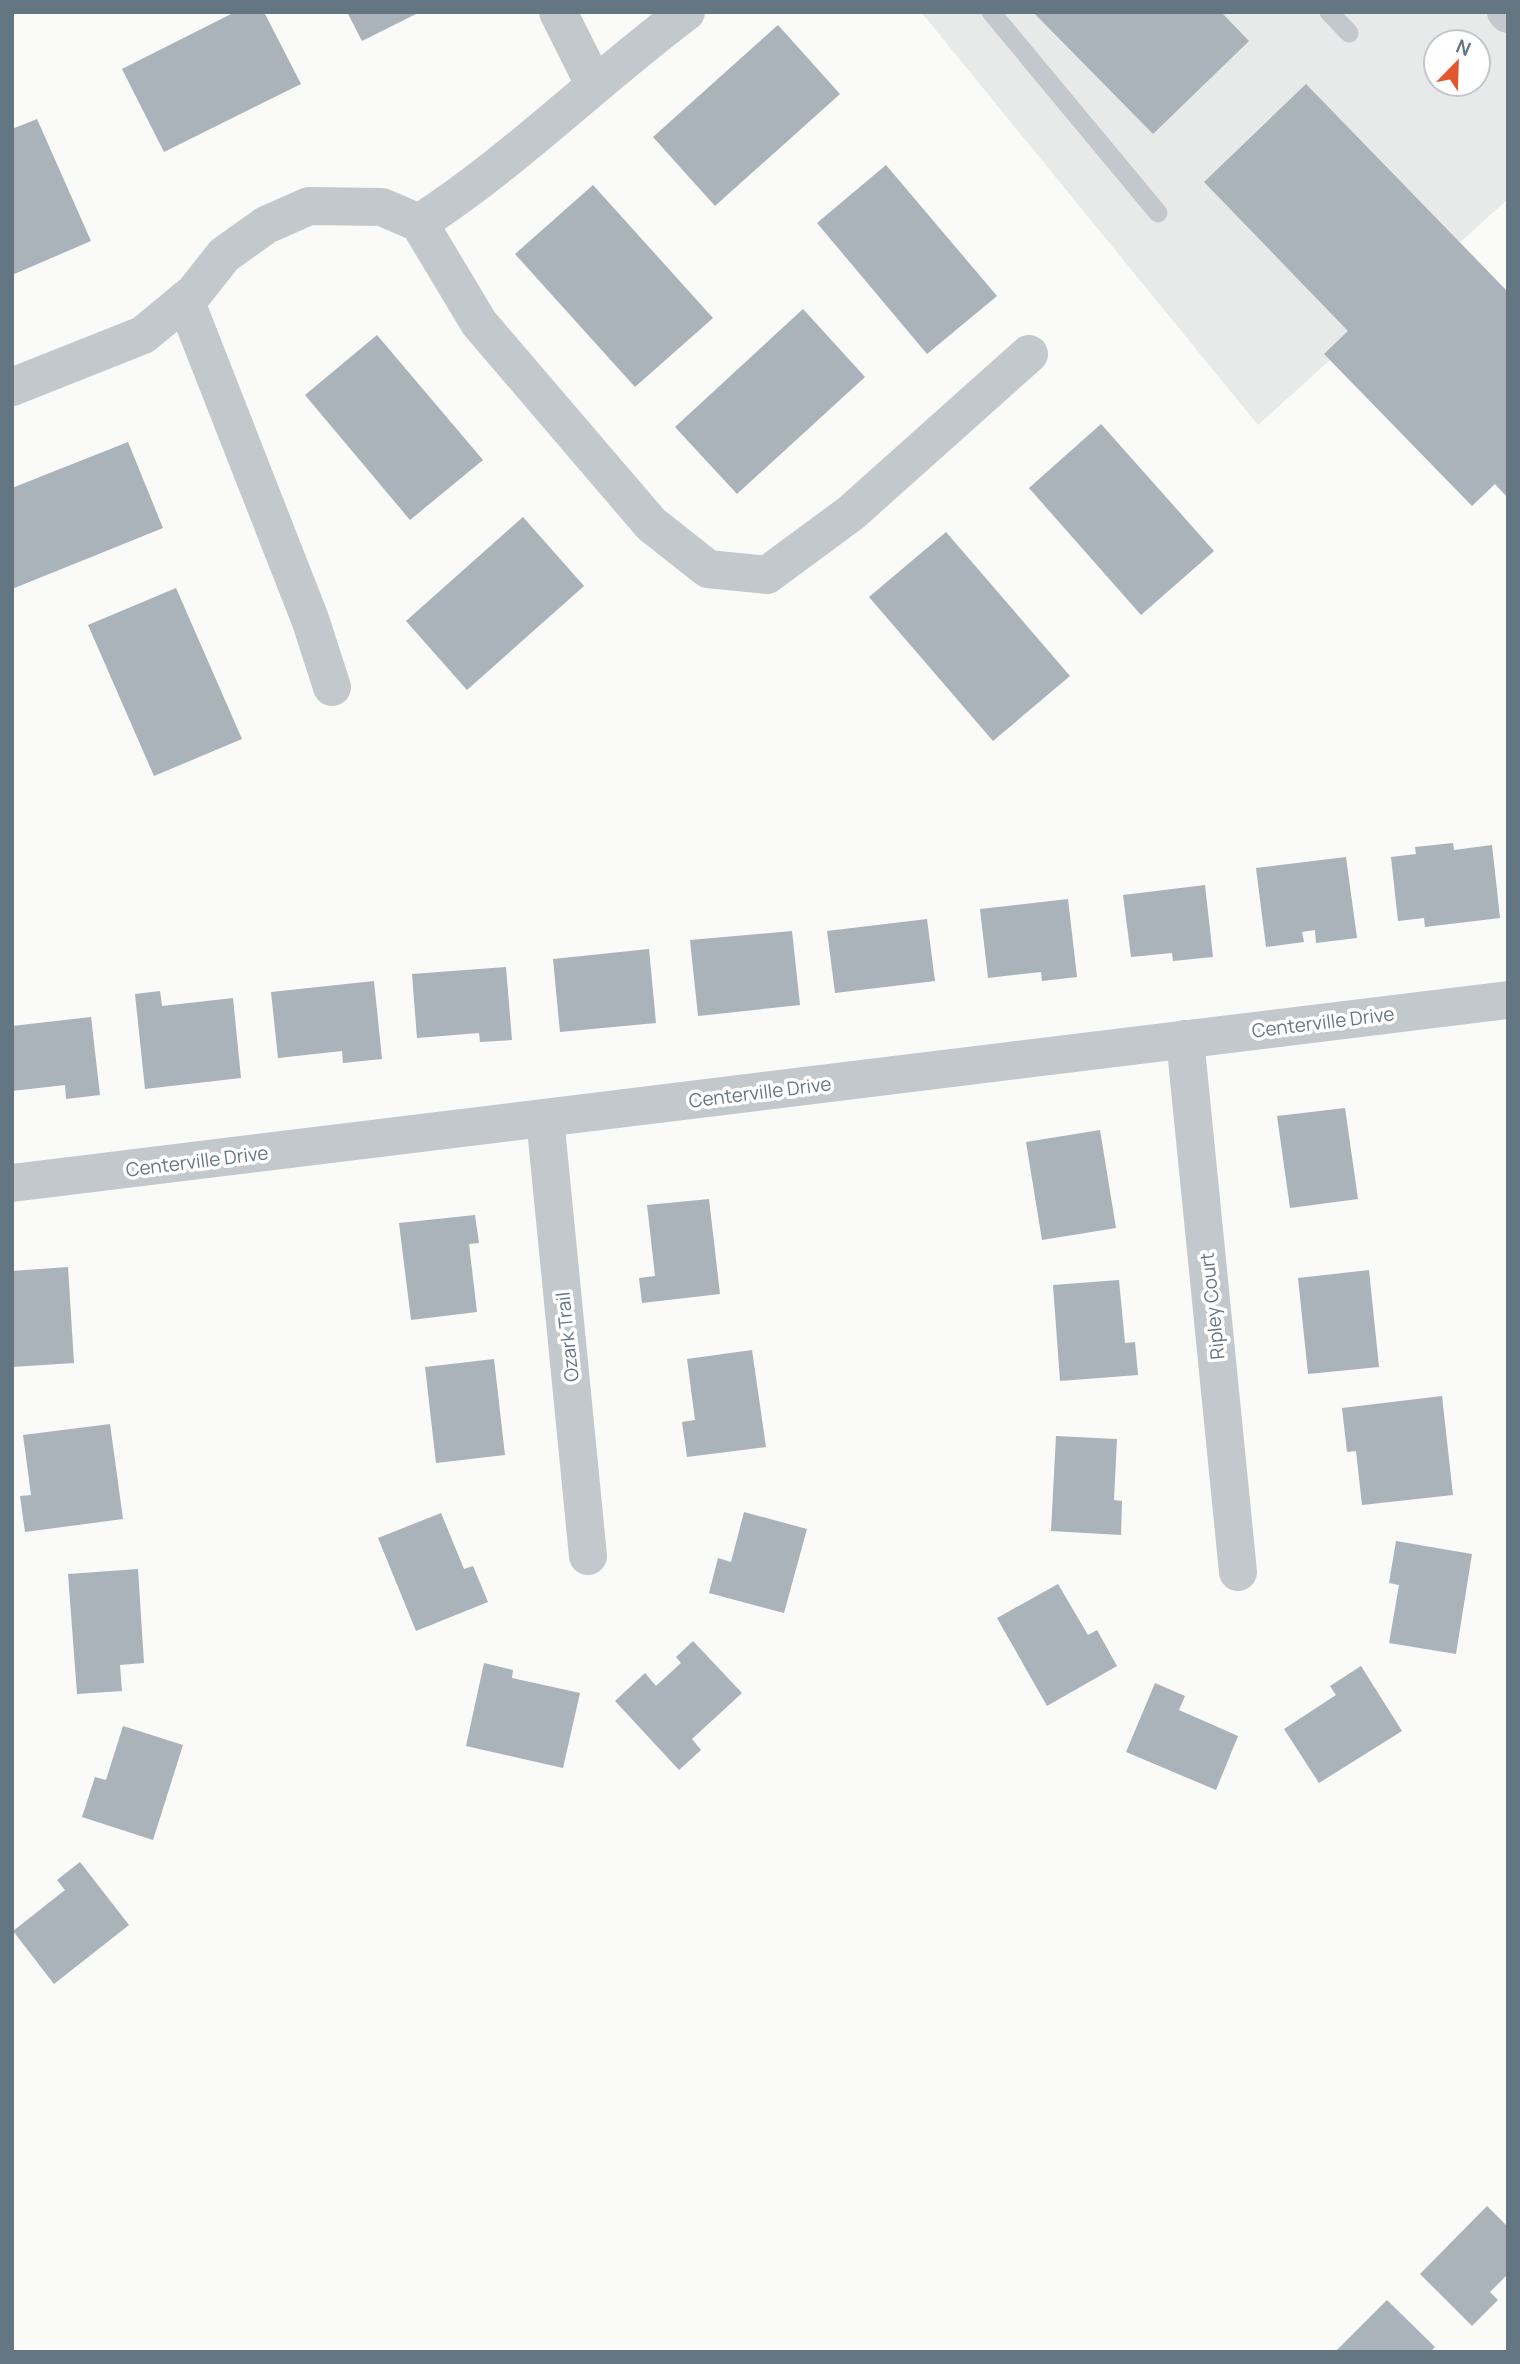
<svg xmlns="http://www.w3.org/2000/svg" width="1520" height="2364" font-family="Manrope,sans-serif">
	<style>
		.built { fill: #e8e9e9; fill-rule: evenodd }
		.building { fill: #aab3b9 }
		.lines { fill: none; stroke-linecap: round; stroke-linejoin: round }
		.service { stroke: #c3c8cc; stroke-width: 19 }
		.minor { stroke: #c3c8cc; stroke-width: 38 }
		.labels { text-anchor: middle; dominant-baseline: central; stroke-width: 7; stroke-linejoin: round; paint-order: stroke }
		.street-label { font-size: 19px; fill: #657683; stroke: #fff }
	</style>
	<rect width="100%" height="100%" fill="#fafaf8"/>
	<path class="built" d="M921,12H1508V199L1258,425ZM1436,42H1478V84H1436Z"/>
	<g class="building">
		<polygon points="235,12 264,12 301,84 164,152 122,69"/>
		<polygon points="347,12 420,12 362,41"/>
		<polygon points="1033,12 1221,12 1249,41 1153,134"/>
		<polygon points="778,25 840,94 715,206 653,137"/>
		<polygon points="1306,84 1508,292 1508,498 1495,484 1472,506 1324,354 1348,331 1204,182"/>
		<polygon points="37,119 91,241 12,275 12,129"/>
		<polygon points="886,165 997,296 927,354 817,223"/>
		<polygon points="593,185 713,318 635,387 515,254"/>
		<polygon points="803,309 865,377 737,494 675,427"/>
		<polygon points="377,335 483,460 410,520 305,395"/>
		<polygon points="1101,424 1214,551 1141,615 1029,488"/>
		<polygon points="128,442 163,528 12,589 12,488"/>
		<polygon points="523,517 584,586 467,690 406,621"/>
		<polygon points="946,532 1070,676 993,741 869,597"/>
		<polygon points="176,588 242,739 154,776 88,625"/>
		<polygon points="1453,843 1454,850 1492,845 1500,918 1425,927 1424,918 1398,921 1391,857 1416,854 1415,847"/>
		<polygon points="1346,857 1357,938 1316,943 1315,930 1302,932 1304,942 1266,947 1256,868"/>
		<polygon points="1205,885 1213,957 1173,961 1172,953 1131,957 1123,895"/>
		<polygon points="1068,899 1077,977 1042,981 1041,972 988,978 980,909"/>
		<polygon points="927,919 935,981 835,993 827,931"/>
		<polygon points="792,931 800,1005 698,1016 690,940"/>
		<polygon points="649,949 656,1023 560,1032 553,959"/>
		<polygon points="506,967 512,1040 480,1042 479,1033 417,1038 412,974"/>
		<polygon points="374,981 382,1059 343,1063 342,1051 278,1058 271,992"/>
		<polygon points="160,991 162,1006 233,998 241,1078 145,1089 135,994"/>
		<polygon points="91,1017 100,1095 66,1099 65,1085 12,1091 12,1026"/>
		<polygon points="1345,1108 1358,1199 1290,1208 1277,1116"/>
		<polygon points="1100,1130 1116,1228 1042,1240 1026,1142"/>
		<polygon points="709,1199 720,1294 642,1303 639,1278 655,1276 647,1205"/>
		<polygon points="475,1215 479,1243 469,1244 477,1312 411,1320 399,1223"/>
		<polygon points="68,1267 74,1363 12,1367 12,1271"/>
		<polygon points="1369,1270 1379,1367 1308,1374 1298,1278"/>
		<polygon points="1119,1280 1125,1343 1135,1342 1138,1375 1060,1381 1053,1285"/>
		<polygon points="752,1350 766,1447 687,1457 682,1422 695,1420 687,1359"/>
		<polygon points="494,1359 505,1455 436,1463 425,1367"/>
		<polygon points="1442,1396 1453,1495 1362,1505 1356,1451 1347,1452 1342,1408"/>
		<polygon points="110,1424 123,1519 25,1532 20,1496 31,1495 23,1435"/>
		<polygon points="1056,1436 1117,1439 1114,1500 1122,1501 1121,1535 1051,1531"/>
		<polygon points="744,1512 807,1529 784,1613 709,1593 718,1558 731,1562"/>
		<polygon points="441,1513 464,1569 473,1566 488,1602 416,1631 378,1538"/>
		<polygon points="1396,1541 1472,1554 1456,1654 1389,1643 1399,1585 1389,1583"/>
		<polygon points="138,1569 144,1663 120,1665 122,1691 77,1694 68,1574"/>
		<polygon points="1058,1584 1088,1635 1097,1630 1117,1666 1047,1706 997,1618"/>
		<polygon points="693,1641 742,1693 692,1739 701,1750 679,1770 615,1701 645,1673 656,1686 681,1663 676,1657"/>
		<polygon points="484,1663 513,1670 512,1678 580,1693 563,1768 466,1746"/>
		<polygon points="1361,1666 1402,1731 1319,1783 1284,1729 1336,1695 1330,1686"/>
		<polygon points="1155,1683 1185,1696 1179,1710 1238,1736 1216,1790 1126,1752"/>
		<polygon points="123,1726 183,1745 153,1840 82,1817 95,1777 106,1780"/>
		<polygon points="80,1862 129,1925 54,1984 13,1931 65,1890 57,1880"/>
		<polygon points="1487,2206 1508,2227 1508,2274 1490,2292 1498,2300 1472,2326 1420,2274"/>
		<polygon points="1387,2300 1435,2347 1430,2352 1335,2352"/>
	</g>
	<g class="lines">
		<g class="service">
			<polyline points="991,12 1158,213"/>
			<polyline points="1329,12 1349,33"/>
		</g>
		<g class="minor">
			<polyline points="558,12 594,84"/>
			<polyline points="1506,12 1508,14"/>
			<path d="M419,223C515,161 595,80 686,12"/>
			<polyline points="185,300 310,619 332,687"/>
			<polyline points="12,387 143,335 194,293 224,255 266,225 309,206 382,207 419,223 479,323 651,524 708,569 767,575 851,513 1029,354"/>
			<polyline points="1185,1039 1238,1572"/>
			<polyline points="545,1118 588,1556"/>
			<polyline points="12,1183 1508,1000"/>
		</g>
	</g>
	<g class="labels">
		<g class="street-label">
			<text transform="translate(1323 1022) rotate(-7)">Centerville Drive</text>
			<text transform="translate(760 1092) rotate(-7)">Centerville Drive</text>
			<text transform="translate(197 1161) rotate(-7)">Centerville Drive</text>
			<text transform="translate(1212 1306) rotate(-96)">Ripley Court</text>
			<text transform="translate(567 1337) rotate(-96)">Ozark Trail</text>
		</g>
	</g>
	<rect width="1520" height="2364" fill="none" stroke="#657683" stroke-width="28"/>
	<g transform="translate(1457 63) rotate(23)"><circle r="33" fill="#ffffff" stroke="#c1c8cd" stroke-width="2"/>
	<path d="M0-5L12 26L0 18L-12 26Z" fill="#e4572e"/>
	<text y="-10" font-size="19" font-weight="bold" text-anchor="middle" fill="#657683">N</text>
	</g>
</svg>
